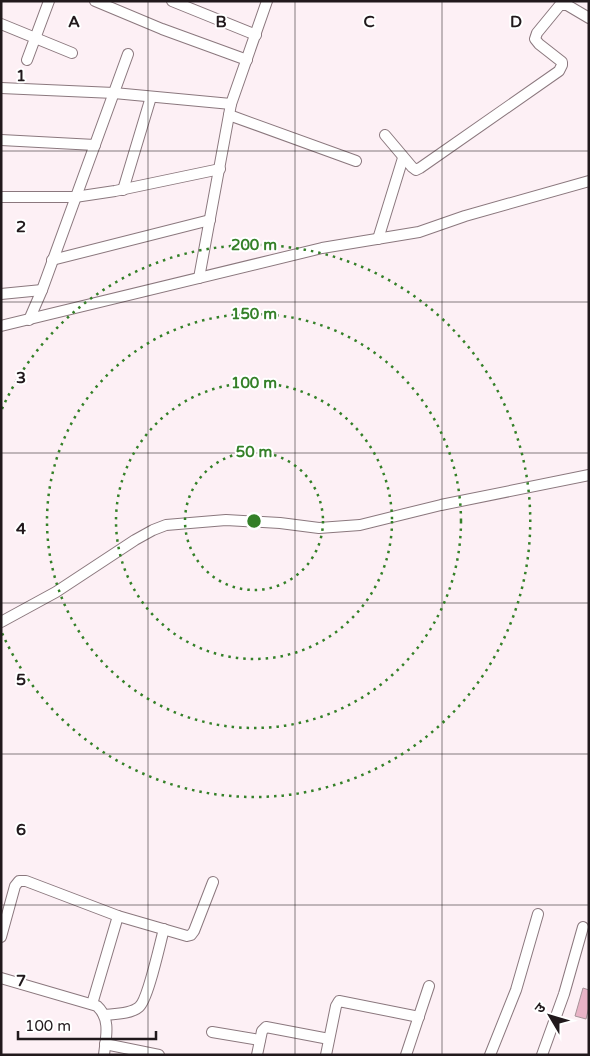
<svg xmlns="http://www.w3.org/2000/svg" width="590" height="1056" font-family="'Varela Round','Noto Sans Devanagari',sans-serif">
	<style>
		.building { fill: #e9b3c6; stroke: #a79399 }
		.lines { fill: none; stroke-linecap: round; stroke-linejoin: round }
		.minor-casing { stroke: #8b787e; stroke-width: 12 }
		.minor { stroke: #fff; stroke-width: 10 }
		.grid { fill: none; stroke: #21191c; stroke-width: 1; stroke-opacity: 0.55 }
		.ring { fill: none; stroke: #348028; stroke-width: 2.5; stroke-dasharray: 2.5 5 }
		.grid-label { font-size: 16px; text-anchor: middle; font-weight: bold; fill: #21191c; stroke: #fff; stroke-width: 4; stroke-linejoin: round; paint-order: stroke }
		.centre { fill: #348028; stroke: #fff; stroke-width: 2.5 }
		.ring-label { font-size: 15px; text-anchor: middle; font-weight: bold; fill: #348028; stroke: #fff; stroke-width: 4; stroke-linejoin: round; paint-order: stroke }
	</style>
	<rect width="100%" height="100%" fill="#fdf0f5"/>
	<polygon class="building" points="583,988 589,990 589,1007 586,1019 575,1016"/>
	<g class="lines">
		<g class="minor-casing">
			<g id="minor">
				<polyline points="95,1 162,29 247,60"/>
				<polyline points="172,1 256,35"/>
				<polyline points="1,24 72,53"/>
				<polyline points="27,60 49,1"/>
				<polyline points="1,88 114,93 231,104"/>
				<polyline points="229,115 356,161"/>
				<polyline points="385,135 412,167 416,170 420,168 559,71 562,65 562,62 539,44 535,39 537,33 560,5 567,5 589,18"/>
				<polyline points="1,140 95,145"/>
				<polyline points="123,190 151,97"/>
				<polyline points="1,197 75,197 115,191 220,169"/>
				<polyline points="378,239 403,158"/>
				<polyline points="52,260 210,220"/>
				<polyline points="199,278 231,104 267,1"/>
				<polyline points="1,294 42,290"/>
				<polyline points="29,320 42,290 128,54"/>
				<polyline points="1,326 322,248 419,232 465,216 589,181"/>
				<polyline points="1,622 56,592 135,540 153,530 166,525 226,520 280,523 319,528 360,525 441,505 589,475"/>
				<polyline points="1,937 15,886 19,881 26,881 118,916 187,936 191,935 194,931 213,882"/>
				<path d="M1,978L97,1006C111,1019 106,1037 104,1055"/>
				<polyline points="92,1004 118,916"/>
				<path d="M105,1015C114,1014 131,1014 139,1007C148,1000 160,943 164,929"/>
				<polyline points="212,1032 260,1040"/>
				<polyline points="105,1044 159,1055"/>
				<polyline points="257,1055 262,1031 266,1027 329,1039"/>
				<polyline points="326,1055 336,1006 339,1001 419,1017"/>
				<polyline points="406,1055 429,986"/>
				<polyline points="490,1055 516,990 538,914"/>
				<polyline points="542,1055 564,994 583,927"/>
			</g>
		</g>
		<use href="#minor" class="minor"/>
	</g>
	<path class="grid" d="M148,1V1055M295,1V1055M442,1V1055M1,151H589M1,302H589M1,453H589M1,603H589M1,754H589M1,905H589"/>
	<g class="ring">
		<circle cx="254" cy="521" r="69"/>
		<circle cx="254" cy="521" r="138"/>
		<circle cx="254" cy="521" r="207"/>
		<path d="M2 409A276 276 0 1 1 2 633"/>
	</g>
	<g class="grid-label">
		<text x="74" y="27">A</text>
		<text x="221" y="27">B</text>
		<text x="369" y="27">C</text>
		<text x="516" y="27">D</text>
		<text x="21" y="81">1</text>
		<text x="21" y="232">2</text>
		<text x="21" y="383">3</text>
		<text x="21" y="534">4</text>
		<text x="21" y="685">5</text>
		<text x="21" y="835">6</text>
		<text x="21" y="986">7</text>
	</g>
	<circle cx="254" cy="521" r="8" class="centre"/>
	<g class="ring-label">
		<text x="254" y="250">200 m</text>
		<text x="254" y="319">150 m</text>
		<text x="254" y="388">100 m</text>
		<text x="254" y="457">50 m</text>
	</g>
	<rect width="590" height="1056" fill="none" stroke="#21191c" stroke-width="5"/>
	<g transform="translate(550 1016) rotate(308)" stroke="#ffffff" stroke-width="4" paint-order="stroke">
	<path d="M0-4L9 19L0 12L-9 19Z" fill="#21191c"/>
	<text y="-8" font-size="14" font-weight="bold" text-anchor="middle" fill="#21191c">उ</text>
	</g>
	<path d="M18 1031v8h138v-8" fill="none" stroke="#21191c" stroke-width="2.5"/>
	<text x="25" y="1031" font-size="15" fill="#21191c" stroke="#ffffff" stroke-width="4" paint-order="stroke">100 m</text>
</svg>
